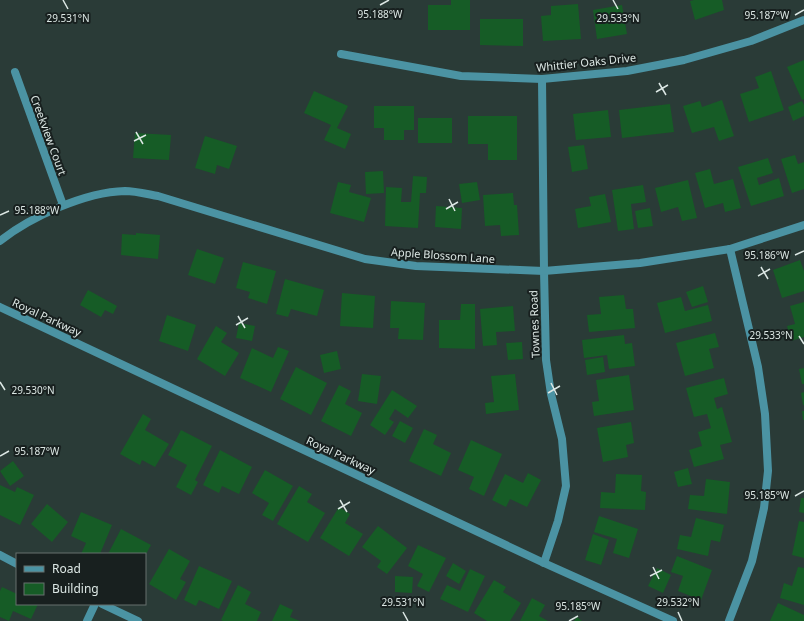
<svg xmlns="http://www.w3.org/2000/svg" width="804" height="621" font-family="'Noto Sans',sans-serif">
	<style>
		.building { fill: #165c26 }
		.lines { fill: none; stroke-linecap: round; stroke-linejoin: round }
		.minor { stroke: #4b93a3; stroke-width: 8 }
		.ticks { fill: none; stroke: #dce7e4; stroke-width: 1.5 }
		.labels { text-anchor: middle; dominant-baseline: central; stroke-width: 4; stroke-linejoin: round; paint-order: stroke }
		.street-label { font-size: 11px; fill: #dce7e4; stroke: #18201f }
		.ticks-label { font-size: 10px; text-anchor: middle; fill: #dce7e4; stroke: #18201f; stroke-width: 4; stroke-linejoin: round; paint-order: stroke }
	</style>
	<rect width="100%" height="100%" fill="#2a3b37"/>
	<g class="building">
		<polygon points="451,0 470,0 470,30 428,30 428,5 451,5"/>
		<polygon points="694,0 722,0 724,10 695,20 690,1"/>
		<polygon points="578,4 581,39 543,41 541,16 551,15 551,6"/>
		<polygon points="622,5 627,34 597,39 593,10"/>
		<polygon points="480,19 523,19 523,46 480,45"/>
		<polygon points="804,60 804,99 802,100 787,67"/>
		<polygon points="771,71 784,110 749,122 740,94 759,88 755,77"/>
		<polygon points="314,91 348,106 337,128 351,134 345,149 324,140 331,125 304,113"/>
		<polygon points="722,100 734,136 719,141 714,127 692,133 683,106 700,101 702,107"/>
		<polygon points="802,101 804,105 804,116 793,121 788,107"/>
		<polygon points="670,104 674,132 622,138 619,110"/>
		<polygon points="374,106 414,106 414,130 404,130 404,140 384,140 384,128 374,128"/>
		<polygon points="608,110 611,137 576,140 573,114"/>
		<polygon points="468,116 517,116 517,160 488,160 488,144 468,144"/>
		<rect x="418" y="118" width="34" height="25"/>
		<polygon points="135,133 171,135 169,160 133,158"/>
		<polygon points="205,136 237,146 229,169 217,165 215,174 195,168"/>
		<polygon points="584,145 588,169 572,172 568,147"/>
		<polygon points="795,155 798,164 804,162 804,189 792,193 781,159"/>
		<polygon points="768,158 773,173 757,178 759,185 779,178 784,196 751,206 738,167"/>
		<polygon points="710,169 714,184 733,179 741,208 725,212 723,203 705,208 695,173"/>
		<polygon points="383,171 384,193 366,194 365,172"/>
		<polygon points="413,176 427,177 426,193 420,193 418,228 385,226 386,187 402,188 401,202 411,202"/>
		<polygon points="688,180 697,218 682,221 678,207 661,212 655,188"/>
		<polygon points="338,182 351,185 349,192 371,198 364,222 330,213"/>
		<polygon points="477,182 480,200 462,203 459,184"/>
		<polygon points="643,185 646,202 631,204 634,229 618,231 612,190"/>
		<polygon points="513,193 514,205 517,205 519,235 501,236 500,225 485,226 483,195"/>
		<polygon points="605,194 611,222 578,228 575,209 591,206 589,197"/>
		<polygon points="436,206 462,208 461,229 435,227"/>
		<polygon points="650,208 653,226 638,228 635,211"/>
		<polygon points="136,233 160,235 158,259 121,255 122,234 136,235"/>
		<polygon points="197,249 224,258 215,284 188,275"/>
		<polygon points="800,260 804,271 804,291 782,298 773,270"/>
		<polygon points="243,262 276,271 267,304 248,298 250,292 236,288"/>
		<polygon points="285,279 324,290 317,316 291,309 288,317 276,314"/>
		<polygon points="703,286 708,302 692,307 686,292"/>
		<polygon points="88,290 117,306 113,314 105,310 101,317 80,305"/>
		<polygon points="342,293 375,296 373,328 340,326"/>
		<polygon points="624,295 626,309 633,309 635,328 589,332 587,315 601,314 599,297"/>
		<polygon points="681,297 685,311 708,305 712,321 665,333 657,303"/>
		<polygon points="391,301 425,303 423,340 398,339 399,328 390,328"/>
		<polygon points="804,302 804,337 791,341 787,326 795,324 790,306"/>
		<polygon points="461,304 475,304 475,349 439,348 439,320 460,320"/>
		<polygon points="513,306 515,331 496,332 497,345 483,346 480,309"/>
		<polygon points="167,315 196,325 188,351 159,341"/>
		<polygon points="239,323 255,326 252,341 236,338"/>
		<polygon points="216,326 227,333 221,342 239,353 225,376 197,359"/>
		<polygon points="715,333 719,347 709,349 714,368 685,376 676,343"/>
		<polygon points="624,335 625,344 632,343 635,366 609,369 607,355 584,358 582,340"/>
		<polygon points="522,342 523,359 508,360 506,343"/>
		<polygon points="278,347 289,351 271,392 240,378 252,348 273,358"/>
		<polygon points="337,351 341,369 324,373 320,355"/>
		<polygon points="603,357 605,372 587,375 585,360"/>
		<polygon points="296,367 327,383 311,415 280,399"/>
		<polygon points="804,368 804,384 802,384 799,369"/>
		<polygon points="362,374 381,376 377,404 358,401"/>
		<polygon points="515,374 519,410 486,414 485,403 494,402 491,376"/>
		<polygon points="629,375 634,410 594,416 592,402 599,401 596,380"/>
		<polygon points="724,378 728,394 714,398 717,409 722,407 732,442 720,445 724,459 694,467 689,450 702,446 698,432 711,428 707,414 694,417 686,388"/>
		<polygon points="339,385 351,391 345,404 362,413 351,436 321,421"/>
		<polygon points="392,390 417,406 408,418 395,409 389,419 394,422 385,435 370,425"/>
		<polygon points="804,392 804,405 803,405 801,393"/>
		<polygon points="802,411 804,411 804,420 803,420"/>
		<polygon points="143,414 151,419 145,430 169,444 155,467 142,460 140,465 120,454"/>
		<polygon points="400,421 413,428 405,443 392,436"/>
		<polygon points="631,422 634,443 626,445 628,457 603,462 597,428"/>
		<polygon points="424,429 437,435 433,444 451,453 441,476 409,461"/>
		<polygon points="181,430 212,446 195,480 198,482 191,495 176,487 187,465 168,455"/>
		<polygon points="471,440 502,454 484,496 469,489 474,477 458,470"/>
		<polygon points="220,450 252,467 239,494 222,486 219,493 203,485"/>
		<polygon points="13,461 24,476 10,486 0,471"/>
		<polygon points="688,468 692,484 678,487 674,472"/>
		<polygon points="265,470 293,486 273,521 262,515 269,503 252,493"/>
		<polygon points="528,473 541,480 527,507 510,499 506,507 492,500 505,474 523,483"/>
		<polygon points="616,474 642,475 641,491 646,492 645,510 600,508 601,492 615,493"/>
		<polygon points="706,479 730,482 727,514 688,509 690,495 704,496"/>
		<polygon points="0,485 15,492 17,487 34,495 20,525 0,515"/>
		<polygon points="299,486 312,494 307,502 325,513 308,542 277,524"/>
		<polygon points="801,498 804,498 804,513 799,512"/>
		<polygon points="47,504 68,522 52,542 31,524"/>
		<polygon points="339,507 350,514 345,523 363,534 349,556 320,538"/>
		<polygon points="81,512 112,525 100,554 81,554 86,543 71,536"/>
		<polygon points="599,516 638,529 629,558 613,553 617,539 594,532"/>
		<polygon points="696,518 724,525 720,542 711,540 708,556 677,549 680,535 691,537"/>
		<polygon points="799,521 804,522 804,558 792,555"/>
		<polygon points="378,526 407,548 387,574 377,567 381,561 362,547"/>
		<polygon points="121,529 151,545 146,554 108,554"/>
		<polygon points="593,534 609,540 601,565 585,560"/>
		<polygon points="418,545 446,558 429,592 417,586 423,574 408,566"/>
		<polygon points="169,549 190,561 180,579 186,582 176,600 149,584"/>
		<polygon points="677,556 712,570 701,600 678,591 683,576 671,572"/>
		<polygon points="453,563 466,571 459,584 446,576"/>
		<polygon points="199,566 232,581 219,609 199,600 196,606 184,600"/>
		<polygon points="798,567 804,568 804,605 780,598 784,583 792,586"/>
		<polygon points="657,568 671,575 663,593 648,586"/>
		<polygon points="470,569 485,576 468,612 440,599 447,585 460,591"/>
		<polygon points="395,576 413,577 412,593 395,592"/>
		<polygon points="494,580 506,587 503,592 521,603 510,621 487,621 474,613"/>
		<polygon points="238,585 251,592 245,604 261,612 257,621 223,621 221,620"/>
		<polygon points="2,587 17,594 17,604 38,604 31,619 13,611 9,621 0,617 0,591"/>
		<polygon points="532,598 545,605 539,616 548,621 520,621"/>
		<polygon points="778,603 804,615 804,621 770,621"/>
		<polygon points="280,604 293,610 290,617 300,621 272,621"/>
		<polygon points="577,617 582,621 574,621"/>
	</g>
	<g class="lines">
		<g class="minor">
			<polyline points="341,54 461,76 542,79 627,71 684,60 751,41 804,20"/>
			<polyline points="15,72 63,205"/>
			<polyline points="542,79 544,271 546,360 551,394 562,439 566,486 558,521 544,563"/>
			<path d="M0,241C30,217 85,192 125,191C135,191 147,194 158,196L365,259L416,266L544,271L640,263L730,249L804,225"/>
			<polyline points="0,307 544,563 673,621"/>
			<polyline points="0,555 17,564"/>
			<polyline points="102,604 138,621"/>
			<polyline points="87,621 95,604"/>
			<polyline points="729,621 752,561 764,508 768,471 765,414 758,367 730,249"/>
		</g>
	</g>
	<path class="ticks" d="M63,0L68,9M613,0L618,9M380,5L389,0M795,15L804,10M659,83L666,95M656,92L668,85M136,132L143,144M134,141L146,135M449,199L455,211M446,209L458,202M0,215L9,211M795,255L804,251M761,267L768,279M758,276L770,269M238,316L245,328M236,325L248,318M799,336L804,344M0,382L5,390M551,383L557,395M548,393L560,386M0,456L9,451M795,496L804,491M340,500L347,512M338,509L350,502M653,567L659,579M650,576L662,570M403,612L408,621M678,612L682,621M569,621L578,616"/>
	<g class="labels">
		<g class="street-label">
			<text transform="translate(586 62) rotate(-6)">Whittier Oaks Drive</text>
			<text transform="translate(49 135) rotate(70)">Creekview Court</text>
			<text transform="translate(443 255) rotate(4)">Apple Blossom Lane</text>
			<text transform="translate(47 317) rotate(25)">Royal Parkway</text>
			<text transform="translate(534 324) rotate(-92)">Townes Road</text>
			<text transform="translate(341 455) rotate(25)">Royal Parkway</text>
		</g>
	</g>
	<g class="ticks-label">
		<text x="380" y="18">95.188°W</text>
		<text x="767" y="19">95.187°W</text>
		<text x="68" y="22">29.531°N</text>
		<text x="618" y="22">29.533°N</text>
		<text x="37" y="214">95.188°W</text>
		<text x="767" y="259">95.186°W</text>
		<text x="771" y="339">29.533°N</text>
		<text x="33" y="394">29.530°N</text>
		<text x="37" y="455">95.187°W</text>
		<text x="767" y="499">95.185°W</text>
		<text x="403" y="606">29.531°N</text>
		<text x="678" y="606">29.532°N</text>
		<text x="578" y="610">95.185°W</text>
	</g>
	<rect x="16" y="553" width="130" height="52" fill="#18201f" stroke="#66706e"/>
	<rect x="24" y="566" width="20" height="6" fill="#4b93a3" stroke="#66706e"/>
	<text x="52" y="573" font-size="12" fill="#dce7e4">Road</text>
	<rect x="24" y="583" width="20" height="12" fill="#165c26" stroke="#66706e"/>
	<text x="52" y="593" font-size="12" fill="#dce7e4">Building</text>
</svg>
